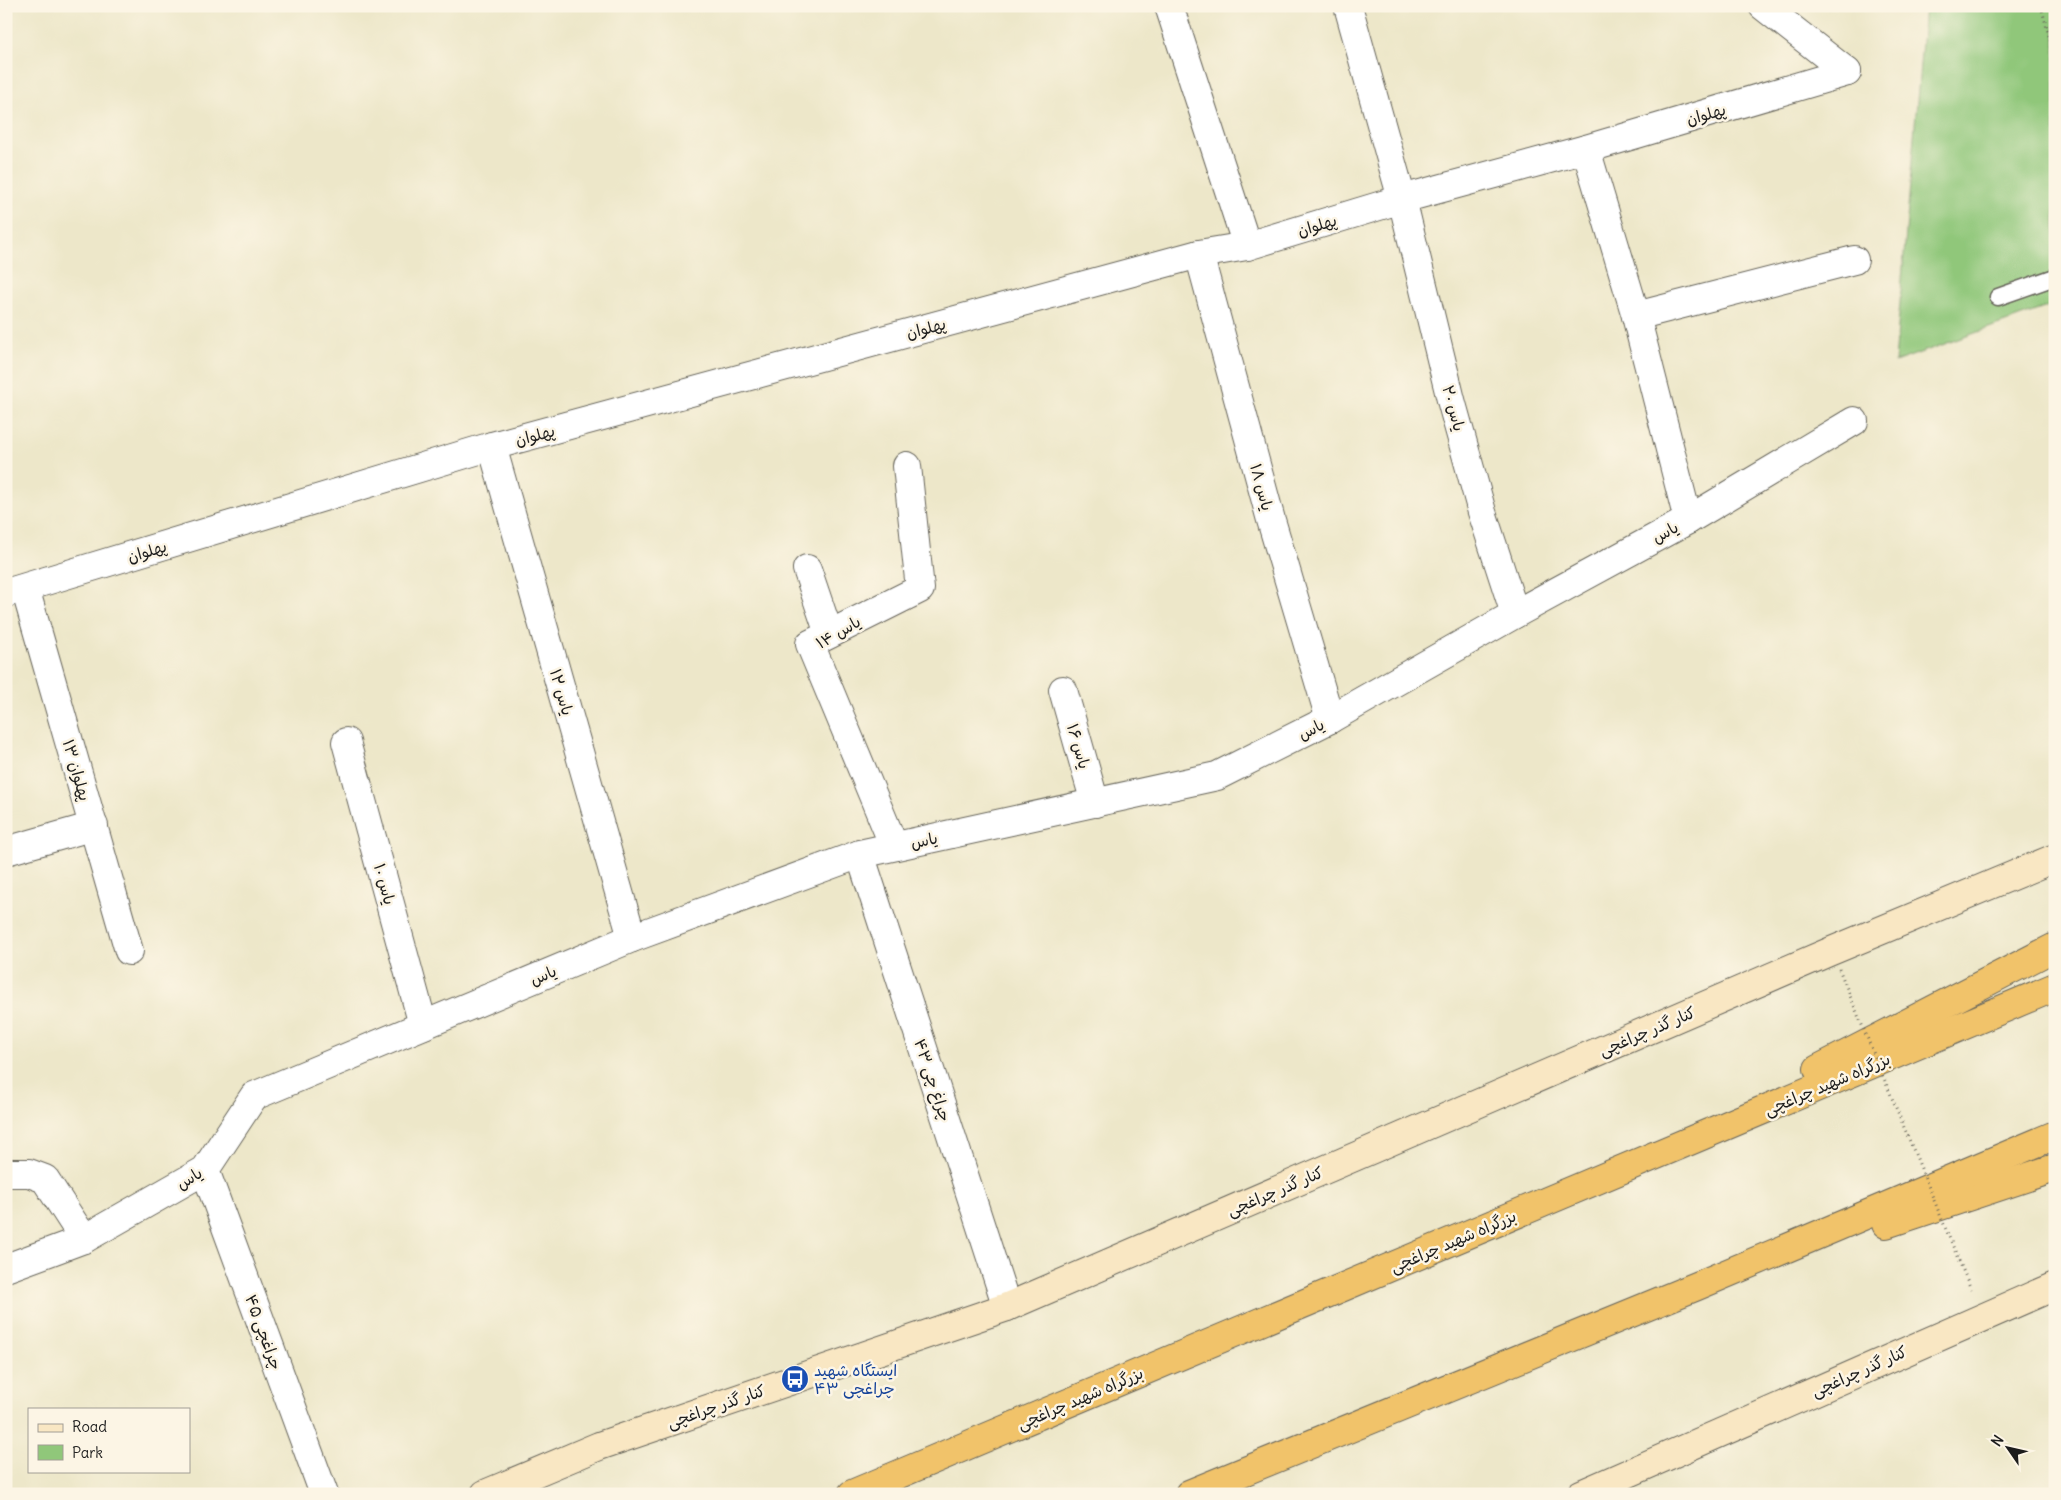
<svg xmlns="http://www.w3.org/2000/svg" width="2061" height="1500" font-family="Delius,'Playpen Sans Arabic',sans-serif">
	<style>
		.green { fill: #90c77a; stroke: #56724b }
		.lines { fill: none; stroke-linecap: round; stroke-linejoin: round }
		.lane-casing { stroke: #656359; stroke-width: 19 }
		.street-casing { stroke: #656359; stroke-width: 30 }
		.secondary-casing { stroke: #656359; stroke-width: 30 }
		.highway-casing { stroke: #656359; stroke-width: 30 }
		.path { stroke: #656359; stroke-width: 3; stroke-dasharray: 1 4; stroke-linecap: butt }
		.lane { stroke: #fff; stroke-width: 16 }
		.street { stroke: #fff; stroke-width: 28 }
		.secondary { stroke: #f9e7c3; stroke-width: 28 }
		.highway { stroke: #f1c36a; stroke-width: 28 }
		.path-bridge { stroke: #656359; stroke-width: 3; stroke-dasharray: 1 4; stroke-linecap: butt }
		.labels { text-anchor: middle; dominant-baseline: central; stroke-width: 5; stroke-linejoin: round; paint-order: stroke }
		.street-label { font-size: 16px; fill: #1c1c1c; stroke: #fcf5e5 }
		.transit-label { font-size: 16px; fill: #164399; stroke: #fcf5e5; text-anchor: start }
	</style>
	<rect width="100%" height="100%" fill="#fcf5e5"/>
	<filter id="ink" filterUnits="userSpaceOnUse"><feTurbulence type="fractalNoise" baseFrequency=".02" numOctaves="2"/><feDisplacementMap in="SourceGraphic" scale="10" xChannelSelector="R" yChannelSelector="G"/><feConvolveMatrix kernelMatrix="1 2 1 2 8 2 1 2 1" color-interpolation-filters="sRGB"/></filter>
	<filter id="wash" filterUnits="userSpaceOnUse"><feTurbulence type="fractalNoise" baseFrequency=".0096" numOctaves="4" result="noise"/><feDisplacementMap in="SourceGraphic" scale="20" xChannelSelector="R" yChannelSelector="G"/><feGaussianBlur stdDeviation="1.12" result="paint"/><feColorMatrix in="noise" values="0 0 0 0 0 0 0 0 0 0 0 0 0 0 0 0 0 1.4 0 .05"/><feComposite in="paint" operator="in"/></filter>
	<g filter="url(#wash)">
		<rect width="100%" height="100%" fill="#ede7c9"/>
		<polygon class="green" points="1925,6 2055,6 2055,304 1895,362"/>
	</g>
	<g filter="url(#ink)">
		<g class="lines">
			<g class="lane-casing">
				<polyline id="lane" points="1998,297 2055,277"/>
			</g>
			<g class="street-casing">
				<g id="street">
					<polyline points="1169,6 1247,246"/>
					<polyline points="1348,6 1402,199 1451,400 1482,512 1515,614"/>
					<polyline points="1763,6 1847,72"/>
					<polyline points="1586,149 1636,316 1688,520"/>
					<polyline points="1199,254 1271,520 1330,719"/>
					<polyline points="1636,316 1854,260"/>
					<polyline points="492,446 632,938"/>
					<polyline points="807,569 829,634"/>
					<polyline points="25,588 129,951"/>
					<polyline points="6,593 492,446 1199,254 1247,246 1402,199 1586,149 1847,72"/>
					<polyline points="1063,690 1095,803"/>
					<polyline points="346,742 423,1025"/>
					<polyline points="894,846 810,644 920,589 907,466"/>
					<polyline points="6,851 94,826"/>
					<polyline points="860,854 1007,1307"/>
					<polyline points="205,1170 324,1494"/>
					<polyline points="6,1173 29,1173 45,1179 84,1239"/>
					<polyline points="6,1268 84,1239 205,1170 254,1096 632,938 860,854 1217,776 1330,719 1515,614 1688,520 1854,421"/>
				</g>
			</g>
			<g class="secondary-casing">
				<g id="secondary">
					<polyline points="485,1494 599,1446 1007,1307 1829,952 2055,858"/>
					<polyline points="1581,1494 2055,1286"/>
				</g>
			</g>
			<g class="highway-casing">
				<g id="highway">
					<polyline points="1818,1069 2055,947"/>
					<polyline points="1886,1224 2055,1168"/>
					<polyline points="852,1494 2055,987"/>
					<polyline points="1189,1494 1697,1286 2055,1135"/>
				</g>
			</g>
			<g class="path">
				<polyline points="2041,6 2055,58"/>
				<polyline points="1959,1261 1971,1289"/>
			</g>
			<use href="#lane" class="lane"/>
			<use href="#street" class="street"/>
			<use href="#secondary" class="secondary"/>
			<use href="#highway" class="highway"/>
			<polyline class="path-bridge" points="1839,969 1959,1261"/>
		</g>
	</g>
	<defs>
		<g id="bus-disc" transform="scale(1.4375)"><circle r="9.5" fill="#1a4fb4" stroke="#fcf5e5"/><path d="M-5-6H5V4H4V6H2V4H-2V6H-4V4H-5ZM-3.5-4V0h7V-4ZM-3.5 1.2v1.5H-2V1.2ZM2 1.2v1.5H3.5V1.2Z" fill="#fff"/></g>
	</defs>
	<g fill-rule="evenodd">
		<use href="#bus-disc" x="795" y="1379"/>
	</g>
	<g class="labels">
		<g class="street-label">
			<text transform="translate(1706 114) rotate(-16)">پهلوان</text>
			<text transform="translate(1317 225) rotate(-17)">پهلوان</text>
			<text transform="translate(926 328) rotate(-15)">پهلوان</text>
			<text transform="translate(1454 408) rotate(75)">یاس ۲۰</text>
			<text transform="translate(535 435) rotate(-15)">پهلوان</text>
			<text transform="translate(1262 487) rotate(75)">یاس ۱۸</text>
			<text transform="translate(1665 532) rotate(-29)">یاس</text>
			<text transform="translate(147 551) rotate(-17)">پهلوان</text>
			<text transform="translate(838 632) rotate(-30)">یاس ۱۴</text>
			<text transform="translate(562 692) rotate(74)">یاس ۱۲</text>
			<text transform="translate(1311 729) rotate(-27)">یاس</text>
			<text transform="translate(1079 746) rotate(74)">یاس ۱۶</text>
			<text transform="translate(77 770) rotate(74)">پهلوان ۱۳</text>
			<text transform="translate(924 840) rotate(-12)">یاس</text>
			<text transform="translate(385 884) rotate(75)">یاس ۱۰</text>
			<text transform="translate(543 975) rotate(-23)">یاس</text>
			<text transform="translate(1647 1031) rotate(-23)">کنار گذر چراغچی</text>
			<text transform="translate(933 1080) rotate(72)">چراغ چی ۴۳</text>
			<text transform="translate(1827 1084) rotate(-23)">بزرگراه شهید چراغچی</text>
			<text transform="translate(189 1178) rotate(-32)">یاس</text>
			<text transform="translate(1275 1191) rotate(-23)">کنار گذر چراغچی</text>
			<text transform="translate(1453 1241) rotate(-23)">بزرگراه شهید چراغچی</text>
			<text transform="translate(264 1332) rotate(70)">چراغچی ۴۵</text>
			<text transform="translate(1859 1371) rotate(-24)">کنار گذر چراغچی</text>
			<text transform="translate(1080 1398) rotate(-23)">بزرگراه شهید چراغچی</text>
			<text transform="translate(716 1406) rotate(-19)">کنار گذر چراغچی</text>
		</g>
		<g class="transit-label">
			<text x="814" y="1370">ایستگاه شهید<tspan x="814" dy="18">چراغچی ۴۳</tspan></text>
		</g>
	</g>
	<rect width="2061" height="1500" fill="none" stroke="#fcf5e5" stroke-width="25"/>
	<rect x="28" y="1408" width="162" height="65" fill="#fcf5e5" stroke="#a29e95"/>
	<rect x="38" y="1424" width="25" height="8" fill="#f9e7c3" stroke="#a29e95"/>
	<text x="72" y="1432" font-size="15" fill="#1c1c1c">Road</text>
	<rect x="38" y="1445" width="25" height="15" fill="#90c77a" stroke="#a29e95"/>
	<text x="72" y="1458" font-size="15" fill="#1c1c1c">Park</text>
	<g transform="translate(2008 1448) rotate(304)" stroke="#fcf5e5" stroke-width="4" paint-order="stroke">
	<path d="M0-4L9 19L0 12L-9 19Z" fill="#1c1c1c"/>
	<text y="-8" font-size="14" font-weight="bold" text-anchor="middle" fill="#1c1c1c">N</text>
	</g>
</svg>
